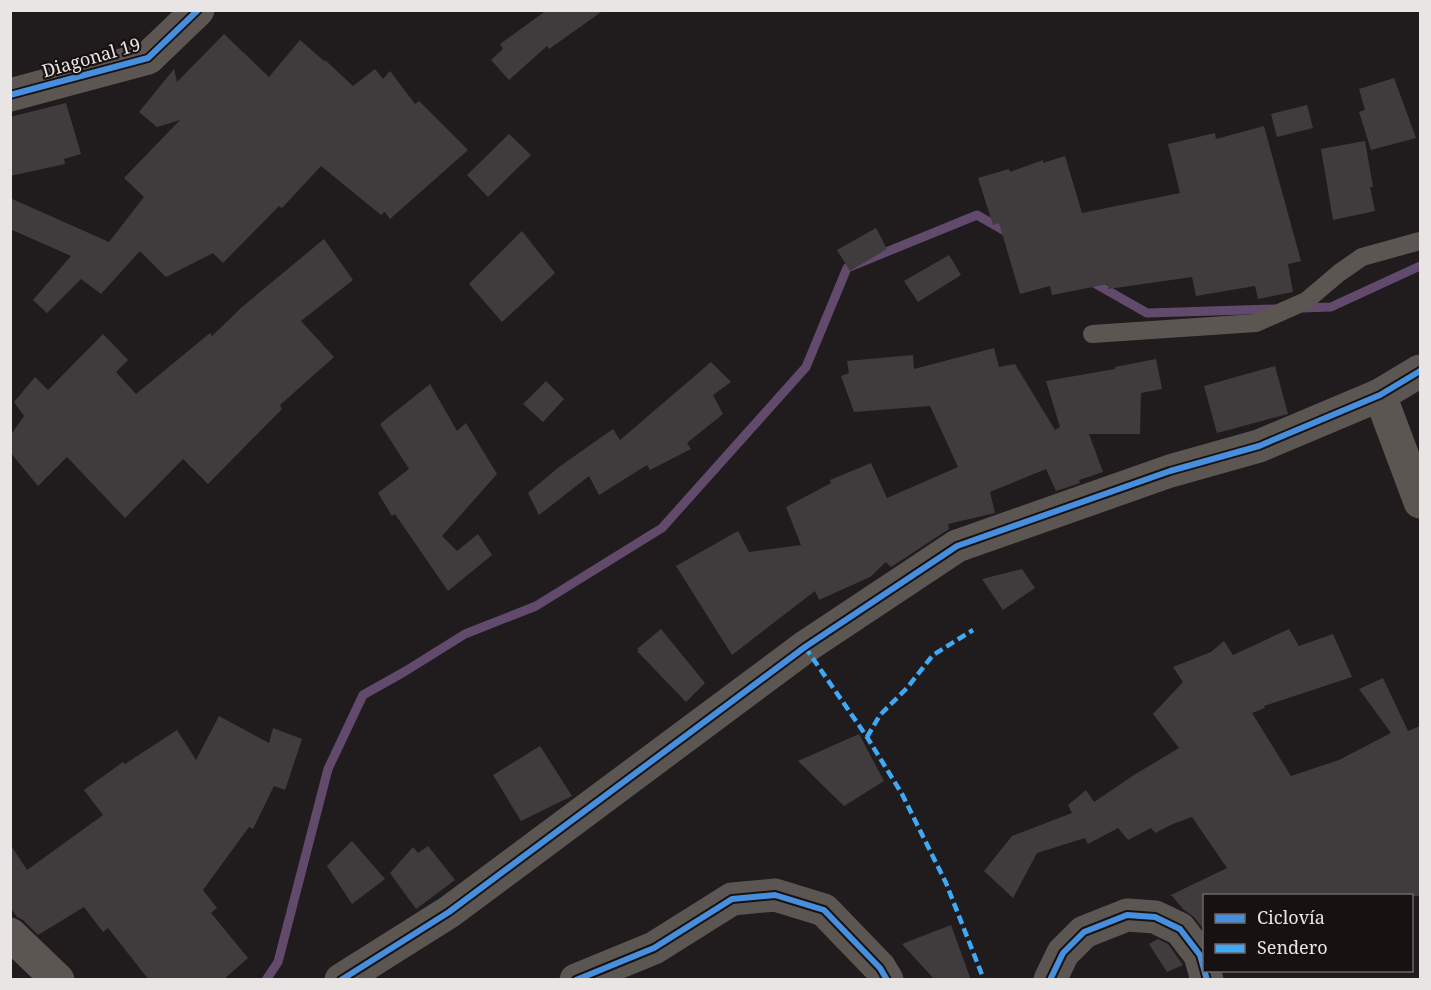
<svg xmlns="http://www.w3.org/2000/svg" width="1431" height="990" font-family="'Noto Serif',serif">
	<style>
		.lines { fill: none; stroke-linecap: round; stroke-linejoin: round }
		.stream { stroke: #624a6d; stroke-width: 9 }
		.building { fill: #403c3e }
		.service { stroke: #5c5652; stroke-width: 18 }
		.minor { stroke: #5c5652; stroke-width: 33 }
		.quiet { stroke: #3fa9f5; stroke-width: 4.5; stroke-dasharray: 9 4.5; stroke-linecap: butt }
		.cycleway-casing { stroke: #181112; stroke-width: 10 }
		.cycleway { stroke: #468fdf; stroke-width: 6 }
		.labels { text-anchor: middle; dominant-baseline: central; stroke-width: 4.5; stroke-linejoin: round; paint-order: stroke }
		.street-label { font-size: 18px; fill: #eae5e5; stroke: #181112 }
	</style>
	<rect width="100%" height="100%" fill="#201b1c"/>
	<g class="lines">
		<g class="stream">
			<polyline points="1089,280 1147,313 1276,309"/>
			<polyline points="1302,308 1331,307 1420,266"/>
			<polyline points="266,980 278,962 328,769 363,695 404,672 465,634 536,606 662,528 806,367 847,268 977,215 1012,235"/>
		</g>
	</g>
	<g class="building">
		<polygon points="547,10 604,10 549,49 547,46 509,80 491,60 503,49 500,44"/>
		<polygon points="224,34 269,77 300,40 324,61 325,60 353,86 375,69 383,79 390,71 415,104 419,101 468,150 390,219 385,212 381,215 321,166 282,208 279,206 223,263 213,253 166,277 140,251 101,294 81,279 47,313 33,300 71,256 10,229 10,198 109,242 144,197 124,178 180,120 157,127 139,112 174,69 177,82"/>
		<polygon points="1394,78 1416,138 1371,150 1359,112 1365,110 1359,89"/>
		<polygon points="66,103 81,154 64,159 65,164 10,176 10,117"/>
		<polygon points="1307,105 1313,128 1277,137 1271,114"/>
		<polygon points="1264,126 1301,261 1288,264 1293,292 1258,299 1255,286 1196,296 1192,277 1108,289 1108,284 1052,295 1050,286 1020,294 999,223 993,225 978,178 1009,169 1010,172 1043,160 1043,163 1065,156 1082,213 1180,193 1168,144 1215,133 1216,139"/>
		<polygon points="509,134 531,155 488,197 467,175"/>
		<polygon points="1365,141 1373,187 1370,187 1375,211 1333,220 1321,149"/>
		<polygon points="876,228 887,249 850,271 837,250"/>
		<polygon points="522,231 555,273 502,322 469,284"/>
		<polygon points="324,239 353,280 301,321 334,357 280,405 282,409 208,484 183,459 125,518 67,457 38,486 10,452 10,436 24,416 14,402 35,377 48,390 103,334 128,360 116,372 136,394 210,333 212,336 242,307"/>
		<polygon points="949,255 961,275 918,302 904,281"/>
		<polygon points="994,348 999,367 1015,364 1055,430 1060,427 1046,381 1115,369 1115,367 1156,359 1162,389 1141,393 1140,434 1089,434 1103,472 1079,480 1080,483 1056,491 1046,469 990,492 995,513 948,524 949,529 891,567 886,562 870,577 819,600 815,591 732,655 676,566 738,531 749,552 801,545 786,507 831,483 830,480 871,463 887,498 958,467 930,406 854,412 841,376 849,373 847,361 913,355 914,369"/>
		<polygon points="711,362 731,382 713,395 723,414 687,443 691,449 650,470 647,465 599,495 589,476 539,515 528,493 559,467 613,429 620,440"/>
		<polygon points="1275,366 1288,414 1217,433 1204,386"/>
		<polygon points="546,381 564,399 543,422 523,404"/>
		<polygon points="430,384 457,431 466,423 497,474 442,536 457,551 478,534 492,555 448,591 395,514 392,516 378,493 409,469 380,424"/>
		<polygon points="1022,569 1035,588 1003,610 982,579"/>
		<polygon points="661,629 705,683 686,702 637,651 639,650 637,649"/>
		<polygon points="1289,629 1299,646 1333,634 1352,677 1264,706 1265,708 1252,713 1291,776 1339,760 1391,733 1359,689 1383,678 1408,731 1420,726 1420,896 1204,896 1204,930 1194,917 1183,909 1172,896 1169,896 1227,868 1192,817 1173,824 1155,833 1151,828 1128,840 1118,828 1088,844 1085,838 1037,853 1013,898 984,871 1012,836 1072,813 1068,805 1086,790 1094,802 1134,775 1179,748 1153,714 1183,682 1173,667 1211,652 1224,641 1233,655"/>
		<polygon points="219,716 269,743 273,728 302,739 285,790 274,786 253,829 249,827 203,890 217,908 211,913 248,958 223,980 149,980 108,928 103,932 84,907 38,935 23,920 17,917 10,907 10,844 27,870 103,815 84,790 123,762 125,764 177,730 196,760"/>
		<polygon points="859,734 884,781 844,806 798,761"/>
		<polygon points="540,746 572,796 521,821 493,775"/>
		<polygon points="352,841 385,879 352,904 327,866"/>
		<polygon points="428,846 455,880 416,909 390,873 413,847 418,853"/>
		<polygon points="951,925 971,980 935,980 902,944"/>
		<polygon points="1158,939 1168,944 1183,965 1167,972 1149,944"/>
	</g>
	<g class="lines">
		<polyline class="service" points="1092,334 1256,323 1306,301 1339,273 1362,257 1420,241"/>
		<g class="minor">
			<polyline points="10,95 148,58 198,10"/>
			<polyline points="1380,395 1420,502"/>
			<polyline points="10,934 58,980"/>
			<polyline points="341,980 449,912 805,647 957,546 1170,471 1259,446 1380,395 1420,371"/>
			<polyline points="576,980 654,948 732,899 775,895 824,910 880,968 887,980"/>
			<polyline points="1050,980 1063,953 1084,932 1127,915 1155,917 1180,929 1200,955 1207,980"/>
		</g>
		<g class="quiet">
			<polyline points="805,647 867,737 902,794 946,883 984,980"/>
			<polyline points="867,737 880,715 907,688 933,655 973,630"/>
		</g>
		<g class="cycleway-casing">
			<g id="cycleway">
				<polyline points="10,95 148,58 198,10"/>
				<polyline points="341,980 449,912 805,647 957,546 1170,471 1259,446 1380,395 1420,371"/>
				<polyline points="576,980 654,948 732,899 775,895 824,910 880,968 887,980"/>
				<polyline points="1050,980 1063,953 1084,932 1127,915 1155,917 1180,929 1200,955 1207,980"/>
			</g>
		</g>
		<use href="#cycleway" class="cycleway"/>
	</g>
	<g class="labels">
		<g class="street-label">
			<text transform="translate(91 57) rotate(-16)">Diagonal 19</text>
		</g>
	</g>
	<rect width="1431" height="990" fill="none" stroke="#eae5e5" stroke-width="24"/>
	<rect x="1203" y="894" width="210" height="78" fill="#181112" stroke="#6c6666" stroke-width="1.5"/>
	<rect x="1215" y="914" width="30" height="9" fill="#468fdf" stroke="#6c6666" stroke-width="1.5"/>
	<text x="1257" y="924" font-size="18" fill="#eae5e5">Ciclovía</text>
	<rect x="1215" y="944" width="30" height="9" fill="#3fa9f5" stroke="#6c6666" stroke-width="1.5"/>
	<text x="1257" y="954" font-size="18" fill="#eae5e5">Sendero</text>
</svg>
